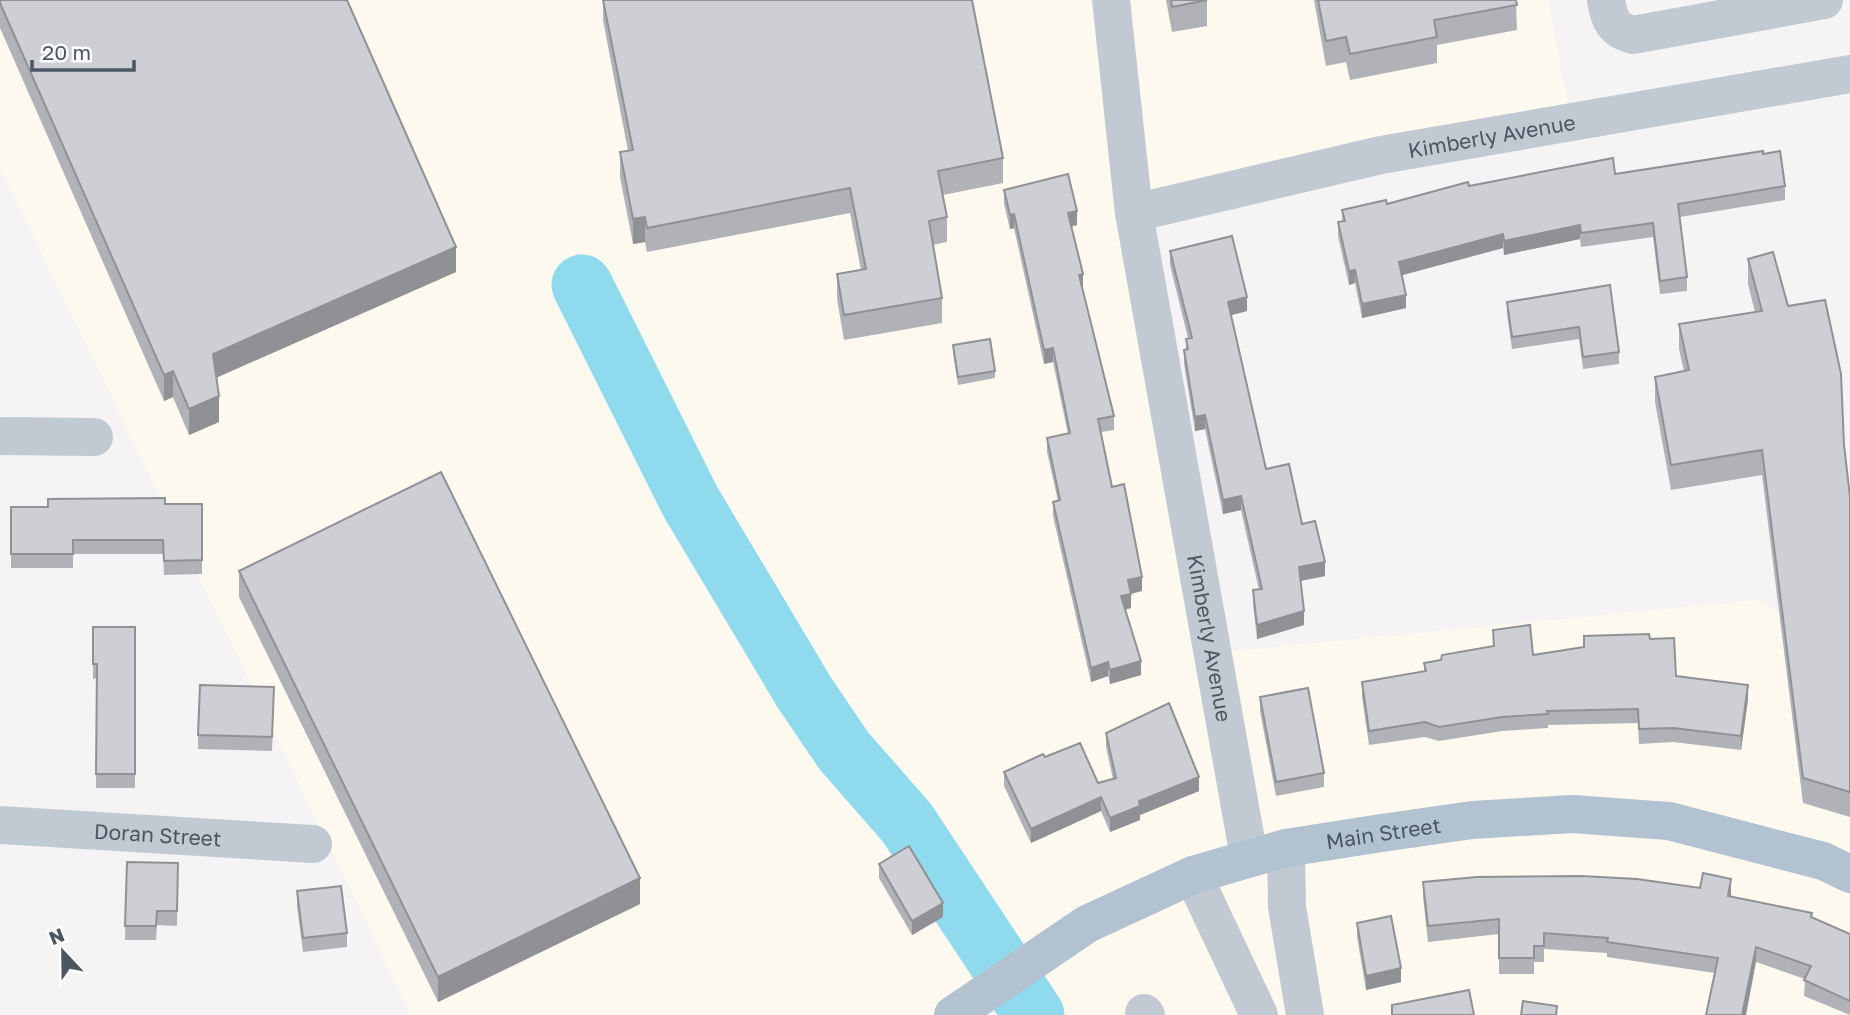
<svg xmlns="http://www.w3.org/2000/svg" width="1850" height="1015" font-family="'Golos Text',sans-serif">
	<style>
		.commercial { fill: #fdf9ef }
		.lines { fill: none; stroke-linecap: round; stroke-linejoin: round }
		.river { stroke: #90daee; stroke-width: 61 }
		.minor { stroke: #c1cad2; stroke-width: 38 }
		.major { stroke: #b3c2d1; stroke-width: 38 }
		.wall { fill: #b0b2b7 }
		.shaded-wall { fill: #909195 }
		.building { fill: #cdcfd5; stroke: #909195; stroke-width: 2 }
		.labels { text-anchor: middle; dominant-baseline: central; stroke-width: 5; stroke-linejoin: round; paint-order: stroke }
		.street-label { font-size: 21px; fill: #4a5661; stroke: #fff }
	</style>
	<rect width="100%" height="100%" fill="#f5f3f3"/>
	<polygon class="commercial" points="0,0 1548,0 1571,120 1134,213 1213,653 1758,600 1850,659 1850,1015 411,1015 0,167"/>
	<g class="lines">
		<polyline class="river" points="582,285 690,501 804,692 844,751 907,823 1034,1015"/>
		<g class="minor">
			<path id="s1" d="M1111,0L1134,213L1249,857"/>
			<path d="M1606,0C1609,19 1613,30 1633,35L1824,0"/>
			<path id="s2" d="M1134,213L1381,155L1850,74"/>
			<polyline points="0,436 94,437"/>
			<path id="s3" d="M0,825L313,844"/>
			<polyline points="1286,848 1287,907 1305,1015"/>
			<polyline points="1193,875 1259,1015"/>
			<polyline points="1144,1013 1146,1015"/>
		</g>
		<path class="major" id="s4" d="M953,1015L1087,924L1193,875L1286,848L1375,834L1472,820L1572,814L1669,821L1823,861L1850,874"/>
	</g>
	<g class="wall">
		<polygon points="0,0 456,272 216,378 219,422 189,435 173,397 164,401 0,28"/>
		<polygon points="603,0 972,0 1003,158 1003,183 943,195 947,217 947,242 933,245 942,298 942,323 844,340 837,299 837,274 861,270 850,213 647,252 645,242 633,244 620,177 620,152 628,151 603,20"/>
		<polygon points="1166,0 1207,0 1207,26 1172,32"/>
		<polygon points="1314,0 1516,0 1517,30 1437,45 1437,63 1350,80 1346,62 1326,66"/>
		<polygon points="1763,154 1785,186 1785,200 1680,217 1687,277 1687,291 1660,294 1653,237 1581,247 1580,239 1504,255 1503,248 1402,275 1406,308 1362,318 1355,283 1349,285 1338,236 1338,222 1342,221 1342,210 1387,204 1469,186 1615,174"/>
		<polygon points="1004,190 1077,225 1071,227 1082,289 1114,416 1114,430 1101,432 1112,487 1142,591 1131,594 1131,608 1125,610 1141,675 1110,684 1108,676 1091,682 1053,516 1053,502 1058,501 1047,452 1047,438 1068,434 1053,362 1044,364 1014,228 1010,229 1004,204"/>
		<polygon points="1170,251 1247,311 1231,315 1266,469 1302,524 1325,576 1301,581 1304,625 1257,639 1253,604 1253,590 1259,590 1241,510 1223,514 1205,429 1195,431 1184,364 1184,350 1186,350 1186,339 1188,338 1170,265"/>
		<polygon points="1748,259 1788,306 1844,445 1850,497 1850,817 1803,803 1762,475 1671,490 1655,402 1655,377 1684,371 1679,349 1679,324 1755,312 1748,284"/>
		<polygon points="1610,285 1619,352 1619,364 1583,369 1579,339 1512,349 1507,314 1507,302"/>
		<polygon points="953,345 995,371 995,378 958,385 953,352"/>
		<polygon points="165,504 202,504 202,574 164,575 163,554 73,554 73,568 11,568 11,507 48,507"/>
		<polygon points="239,571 640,904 438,1002 239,597"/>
		<polygon points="93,627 135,627 135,788 96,788 97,678 93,679"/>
		<polygon points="1493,630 1533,655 1650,639 1676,676 1748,699 1741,750 1673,742 1639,744 1638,723 1548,725 1548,728 1502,731 1439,741 1425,737 1369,745 1362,697 1362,682 1424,672 1424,663 1441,660 1493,646"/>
		<polygon points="1260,697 1324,773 1324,787 1276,796 1260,711"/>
		<polygon points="274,701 272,751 198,749 198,735"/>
		<polygon points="1106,733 1199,791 1140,815 1140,820 1110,832 1101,811 1031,843 1004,786 1004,772 1045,757 1098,783 1113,779 1106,747"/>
		<polygon points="127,862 178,863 177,926 157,925 156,940 125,940"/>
		<polygon points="879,864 943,917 912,935 879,878"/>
		<polygon points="1423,882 1731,894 1731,897 1812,918 1850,934 1850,1015 1804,996 1805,979 1756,962 1715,973 1607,957 1607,953 1544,949 1544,962 1534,962 1534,974 1499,974 1499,934 1428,942 1423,897"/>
		<polygon points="297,891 347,933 347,947 303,952 297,906"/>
		<polygon points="1357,923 1401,982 1366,990 1357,937"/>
	</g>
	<g class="shaded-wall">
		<polygon points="1077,211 1077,225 1068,227 1068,213"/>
		<polygon points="1014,214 1014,228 1010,229 1010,215"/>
		<polygon points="645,217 645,242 633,244 633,219"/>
		<polygon points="1580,225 1580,239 1504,255 1504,241"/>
		<polygon points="1503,234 1503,248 1399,276 1399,262"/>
		<polygon points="456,247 456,272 213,379 213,354"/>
		<polygon points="1355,270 1355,283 1349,285 1349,271"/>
		<polygon points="1083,274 1083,288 1079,289 1079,275"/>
		<polygon points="1406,295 1406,308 1362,318 1362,304"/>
		<polygon points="1247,297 1247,311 1228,316 1228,302"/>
		<polygon points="1053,348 1053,362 1044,364 1044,350"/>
		<polygon points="173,371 173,397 164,401 164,375"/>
		<polygon points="219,396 219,422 189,435 189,409"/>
		<polygon points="1205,415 1205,429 1195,431 1195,417"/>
		<polygon points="1241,496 1241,510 1223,514 1223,500"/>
		<polygon points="1325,562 1325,576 1299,581 1299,567"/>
		<polygon points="1142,577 1142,591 1128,594 1128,580"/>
		<polygon points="1131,594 1131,608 1121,610 1121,596"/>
		<polygon points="1304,611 1304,625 1257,639 1257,625"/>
		<polygon points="1141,661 1141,675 1110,684 1110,670"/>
		<polygon points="1108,662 1108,676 1091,682 1091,668"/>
		<polygon points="1748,685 1748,699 1741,750 1741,736"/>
		<polygon points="1199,777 1199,791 1140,815 1140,820 1110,832 1110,818 1139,801"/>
		<polygon points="1101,797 1101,811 1031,843 1031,829"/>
		<polygon points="640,878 640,904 438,1002 438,977"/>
		<polygon points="1731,879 1731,894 1728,912 1728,896"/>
		<polygon points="943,903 943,917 912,935 912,921"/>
		<polygon points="1756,947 1756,962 1746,1015 1742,1015"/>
		<polygon points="1401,968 1401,982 1366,990 1366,976"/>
	</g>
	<g class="building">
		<polygon points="0,0 347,0 456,247 213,354 219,396 189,409 173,371 164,375 0,3"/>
		<polygon points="603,0 972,0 1003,158 938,171 947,217 929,221 942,298 844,315 837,274 866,269 850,188 647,228 645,217 633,219 620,152 633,150"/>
		<polygon points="1171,0 1207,0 1172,7"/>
		<polygon points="1318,0 1516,0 1517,5 1434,20 1437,37 1350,54 1346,37 1326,41"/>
		<polygon points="1763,151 1763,154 1780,151 1785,186 1678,204 1687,277 1660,281 1653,223 1581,233 1580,225 1504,241 1503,234 1399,262 1406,295 1362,304 1355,270 1349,271 1338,222 1345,221 1342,210 1386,200 1387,204 1468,182 1469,186 1613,158 1615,174"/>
		<polygon points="1068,174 1077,211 1068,213 1083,274 1079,275 1114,416 1098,419 1112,487 1124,484 1142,577 1128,580 1131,594 1121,596 1141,661 1110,670 1108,662 1091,668 1053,502 1060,500 1047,438 1070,433 1053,348 1044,350 1014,214 1010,215 1004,190"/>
		<polygon points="1232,236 1247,297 1228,302 1266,469 1289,464 1302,524 1315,521 1325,562 1299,567 1304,611 1257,625 1253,590 1262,589 1241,496 1223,500 1205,415 1195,417 1184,350 1188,349 1186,339 1192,338 1170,251"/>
		<polygon points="1773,252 1788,306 1825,300 1841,374 1844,445 1850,497 1850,792 1803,778 1762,450 1671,465 1655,377 1689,370 1679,324 1762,311 1748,259"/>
		<polygon points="1610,285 1619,352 1583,357 1579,327 1512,337 1507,302"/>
		<polygon points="990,339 995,371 958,377 953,345"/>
		<polygon points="441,472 640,878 438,977 239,571"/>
		<polygon points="165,498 165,504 202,504 202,560 164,561 163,540 73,540 73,554 11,554 11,507 48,507 48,499"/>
		<polygon points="1530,625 1533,655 1584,647 1584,636 1649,634 1650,639 1674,638 1676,676 1748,685 1741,736 1673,728 1639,729 1638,709 1547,711 1548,714 1502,717 1439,727 1425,722 1369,731 1362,682 1426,671 1424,663 1441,660 1442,655 1494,646 1493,630"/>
		<polygon points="93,627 135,627 135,774 96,774 97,664 93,664"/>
		<polygon points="200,685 274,687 272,737 198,735"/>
		<polygon points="1308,688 1324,773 1276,782 1260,697"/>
		<polygon points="1169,703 1199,777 1139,801 1140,806 1110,818 1101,797 1031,829 1004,772 1043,754 1045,757 1080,743 1098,783 1116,778 1106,733"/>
		<polygon points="909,846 943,903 912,921 879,864"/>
		<polygon points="127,862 178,863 177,911 157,911 156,926 125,926"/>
		<polygon points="1703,873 1731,879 1728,896 1812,913 1811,917 1850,934 1850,1001 1804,980 1811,966 1756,947 1742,1015 1706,1015 1718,958 1607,942 1608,938 1544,933 1544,946 1534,946 1534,958 1499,958 1499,919 1428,926 1423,882 1477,877 1581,876 1637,879 1700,888"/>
		<polygon points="341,886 347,933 303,938 297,891"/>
		<polygon points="1391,916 1401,968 1366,976 1357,923"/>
		<polygon points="1469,990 1474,1015 1392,1015 1392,1005"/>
		<polygon points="1523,1001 1557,1006 1556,1015 1521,1015"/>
	</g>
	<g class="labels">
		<g class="street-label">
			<text stroke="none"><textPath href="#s2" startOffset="366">Kimberly Avenue</textPath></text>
			<text stroke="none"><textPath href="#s1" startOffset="646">Kimberly Avenue</textPath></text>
			<text stroke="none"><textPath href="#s4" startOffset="474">Main Street</textPath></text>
			<text stroke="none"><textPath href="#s3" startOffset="158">Doran Street</textPath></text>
		</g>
	</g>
	<g transform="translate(63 952) rotate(338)" stroke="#ffffff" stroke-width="5" paint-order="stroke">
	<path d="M0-5L12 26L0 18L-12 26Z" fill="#4a5661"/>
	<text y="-10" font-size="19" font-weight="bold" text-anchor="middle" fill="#4a5661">N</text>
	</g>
	<path d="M32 60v10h102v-10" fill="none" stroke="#4a5661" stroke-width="3.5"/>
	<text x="42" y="60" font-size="21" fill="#4a5661" stroke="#ffffff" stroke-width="5" paint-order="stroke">20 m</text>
</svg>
